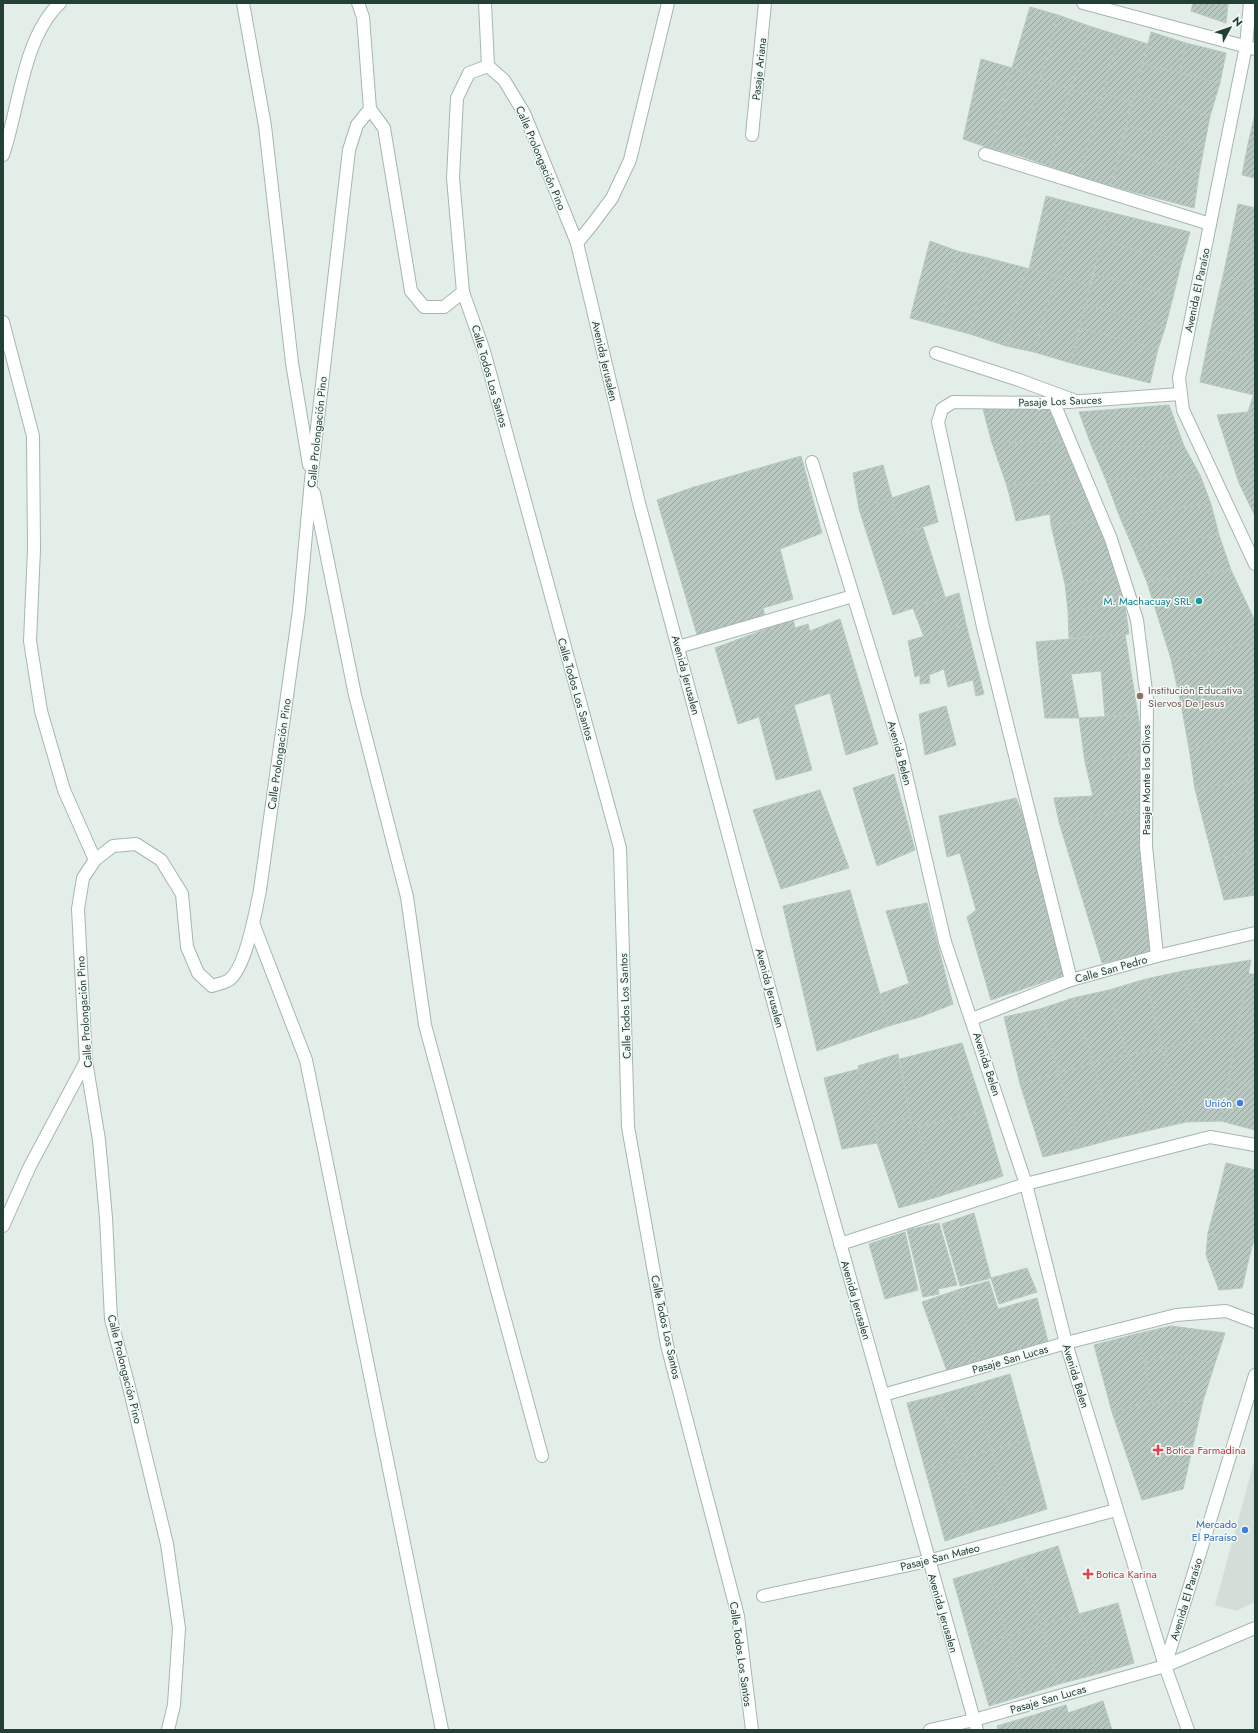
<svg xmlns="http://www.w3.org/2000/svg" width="1258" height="1733" font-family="Jost,sans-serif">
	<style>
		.built { fill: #d2ded7 }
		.building { fill: url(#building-hatch); stroke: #b6c8bf }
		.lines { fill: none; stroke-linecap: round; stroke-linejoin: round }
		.minor-casing { stroke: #a6b6af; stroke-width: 14 }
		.minor { stroke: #fff; stroke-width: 12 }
		.culture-dot { fill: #0f9aa8; stroke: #f4faf7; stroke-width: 1.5 }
		.education-dot { fill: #8d6e63; stroke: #f4faf7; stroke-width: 1.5 }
		.shop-dot { fill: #3f7fe0; stroke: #f4faf7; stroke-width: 1.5 }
		.health-dot { fill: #e0444e; stroke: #f4faf7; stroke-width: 1.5 }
		.labels { text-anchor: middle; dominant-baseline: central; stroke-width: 3; stroke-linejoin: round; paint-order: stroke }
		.street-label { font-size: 11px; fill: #224036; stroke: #f4faf7 }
		.culture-label { font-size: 11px; fill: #0d838f; stroke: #f4faf7; text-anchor: end }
		.education-label { font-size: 11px; fill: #785e54; stroke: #f4faf7; text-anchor: start }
		.shop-label { font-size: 11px; fill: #366cbe; stroke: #f4faf7; text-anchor: end }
		.health-label { font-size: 11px; fill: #be3a42; stroke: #f4faf7; text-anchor: start }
	</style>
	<defs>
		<pattern id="building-hatch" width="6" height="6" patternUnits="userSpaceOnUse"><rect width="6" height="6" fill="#b9c9c1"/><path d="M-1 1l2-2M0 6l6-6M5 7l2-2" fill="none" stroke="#96a59e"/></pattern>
	</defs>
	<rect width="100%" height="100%" fill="#e4eee8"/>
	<polygon class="built" points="1255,1458 1255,1602 1236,1611 1215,1605"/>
	<g class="building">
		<polygon points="1193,3 1228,3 1226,23 1191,11"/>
		<polygon points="1030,7 1058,15 1040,79 1012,68"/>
		<polygon points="1058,15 1089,26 1071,90 1040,79"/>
		<polygon points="1089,26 1118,35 1102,99 1071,90"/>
		<polygon points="1151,32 1186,43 1180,73 1143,64"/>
		<polygon points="1118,35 1148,44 1132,101 1103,94"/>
		<polygon points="1186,43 1226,53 1220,83 1180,73"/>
		<polygon points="981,59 1012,68 992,149 963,139"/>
		<polygon points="1143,64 1220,83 1210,116 1134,94"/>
		<polygon points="1012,68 1040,79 1020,156 992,149"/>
		<polygon points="1040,79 1071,90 1049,166 1020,156"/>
		<polygon points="1071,90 1102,99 1079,177 1049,166"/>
		<polygon points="1103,94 1132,101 1111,186 1079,177"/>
		<polygon points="1134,94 1210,116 1204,147 1126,126"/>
		<polygon points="1255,114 1255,145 1248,144"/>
		<polygon points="1126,126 1204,147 1199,174 1120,152"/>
		<polygon points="1248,144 1255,145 1255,178 1242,175"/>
		<polygon points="1120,152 1199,174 1194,208 1111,186"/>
		<polygon points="1046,196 1073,203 1056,276 1029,269"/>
		<polygon points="1073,203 1109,212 1090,285 1056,276"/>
		<polygon points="1238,204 1255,208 1255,243 1231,239"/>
		<polygon points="1109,212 1190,232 1181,264 1101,239"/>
		<polygon points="1101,239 1181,264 1173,297 1094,274"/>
		<polygon points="1231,239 1255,243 1255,284 1223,276"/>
		<polygon points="930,241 957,251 940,326 910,318"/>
		<polygon points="957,251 988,258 970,334 940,326"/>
		<polygon points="988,258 1026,268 1006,346 970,334"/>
		<polygon points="1026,268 1056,276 1034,352 1006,346"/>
		<polygon points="1094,274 1173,297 1165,328 1085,304"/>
		<polygon points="1056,276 1090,285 1071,363 1034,352"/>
		<polygon points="1223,276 1255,284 1255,317 1216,306"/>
		<polygon points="1085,304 1165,328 1158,349 1080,328"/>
		<polygon points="1216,306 1255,317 1255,359 1207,347"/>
		<polygon points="1080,328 1158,349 1150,383 1071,363"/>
		<polygon points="1207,347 1255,359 1254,395 1200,382"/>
		<polygon points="1255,391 1255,433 1248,412"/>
		<polygon points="1169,405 1184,446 1092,447 1079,412"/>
		<polygon points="1053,406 1067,441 992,443 983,409"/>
		<polygon points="1248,412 1255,433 1255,477 1239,483 1217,415"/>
		<polygon points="1067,441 1082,478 1007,486 992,443"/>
		<polygon points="1184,446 1200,475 1106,480 1092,447"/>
		<polygon points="801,456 822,533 780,549 793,599 763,608 765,617 698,638 657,500 694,487"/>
		<polygon points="883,465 892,498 859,509 853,473"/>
		<polygon points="1200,475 1211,504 1119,515 1106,480"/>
		<polygon points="1255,477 1255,516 1239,483"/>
		<polygon points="1082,478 1100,520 1051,525 1050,514 1016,521 1007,486"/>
		<polygon points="929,485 938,522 901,534 892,498"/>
		<polygon points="892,498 901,534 923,528 945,597 893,615 859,509"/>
		<polygon points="1211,504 1219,535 1133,548 1119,515"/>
		<polygon points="1100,520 1121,576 1065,584 1051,525"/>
		<polygon points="1219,535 1231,570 1147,582 1133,548"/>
		<polygon points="1231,570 1255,621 1255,642 1171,659 1147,582"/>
		<polygon points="1121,576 1130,605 1068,610 1065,584"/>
		<polygon points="959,593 966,624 924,637 913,608"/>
		<polygon points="1125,606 1129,634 1069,638 1068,610"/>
		<polygon points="793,619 795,628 808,624 810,631 840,619 878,744 846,755 830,693 738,724 715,648"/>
		<polygon points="966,624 984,694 976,696 973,680 948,687 944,669 929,675 930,683 920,684 920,675 915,677 908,641"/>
		<polygon points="1125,634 1138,715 1105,716 1101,671 1071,674 1079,718 1045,718 1036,642"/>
		<polygon points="1255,642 1255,693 1181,704 1171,659"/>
		<polygon points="1255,693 1255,736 1189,748 1181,704"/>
		<polygon points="794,705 812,770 776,780 759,717"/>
		<polygon points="946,706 956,745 925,755 919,714"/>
		<polygon points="1138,715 1143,753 1085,762 1079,718"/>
		<polygon points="1255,736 1255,780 1195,789 1189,748"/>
		<polygon points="1143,753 1142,808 1059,822 1054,798 1093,796 1085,762"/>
		<polygon points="894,774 915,850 877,866 853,788"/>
		<polygon points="1255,780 1255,851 1213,859 1195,789"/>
		<polygon points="820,790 849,868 781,889 753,810"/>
		<polygon points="1016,798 1030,833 1067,974 991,1000 967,917 976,910 960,853 947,857 939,816"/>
		<polygon points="1142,808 1151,952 1102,963 1059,822"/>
		<polygon points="1255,851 1255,895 1224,900 1213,859"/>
		<polygon points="850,890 889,1026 817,1051 783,906"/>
		<polygon points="927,903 953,1004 920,1017 886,911"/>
		<polygon points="1251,960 1236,1038 1202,1040 1183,971"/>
		<polygon points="1183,971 1202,1040 1162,1049 1146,979"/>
		<polygon points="1248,973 1255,975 1255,1010 1242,1006"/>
		<polygon points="1146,979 1162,1049 1127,1055 1109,990"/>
		<polygon points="910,983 920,1017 889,1026 880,994"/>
		<polygon points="1109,990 1127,1055 1093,1063 1073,998"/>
		<polygon points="1073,998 1093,1063 1059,1073 1040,1009"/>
		<polygon points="1242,1006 1255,1010 1255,1044 1236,1038"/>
		<polygon points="1040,1009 1059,1073 1020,1084 1004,1017"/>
		<polygon points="1236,1038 1255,1044 1255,1086 1229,1079"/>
		<polygon points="1236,1038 1221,1121 1186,1122 1162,1049 1202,1040"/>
		<polygon points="962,1043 984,1111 912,1128 900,1059"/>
		<polygon points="1162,1049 1186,1122 1151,1130 1127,1055"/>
		<polygon points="898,1054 910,1117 876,1127 858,1066"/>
		<polygon points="1127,1055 1151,1130 1113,1139 1093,1063"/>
		<polygon points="1093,1063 1113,1139 1080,1148 1059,1073"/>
		<polygon points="859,1069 876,1127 877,1143 842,1149 824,1078"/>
		<polygon points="1059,1073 1080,1148 1043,1157 1020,1084"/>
		<polygon points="1229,1079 1255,1086 1255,1130 1221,1121"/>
		<polygon points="984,1111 1003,1176 937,1197 918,1127"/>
		<polygon points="910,1117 912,1128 918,1127 937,1197 899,1208 877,1143 876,1127"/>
		<polygon points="1226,1163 1255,1170 1255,1206 1218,1195"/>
		<polygon points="1218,1195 1255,1206 1255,1238 1252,1246 1208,1233"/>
		<polygon points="974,1213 991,1278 960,1286 942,1224"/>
		<polygon points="939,1223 957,1285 938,1289 939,1294 923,1297 907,1230"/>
		<polygon points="905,1232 918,1290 885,1299 869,1244"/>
		<polygon points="1208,1233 1252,1246 1242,1288 1219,1290 1206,1255"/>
		<polygon points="1027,1268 1037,1292 999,1304 991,1278"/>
		<polygon points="989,1281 998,1309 1037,1298 1048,1342 976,1361 957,1290"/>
		<polygon points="957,1290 976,1361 947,1371 922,1302"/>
		<polygon points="1171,1326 1225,1333 1215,1363 1175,1355 1145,1362 1136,1334"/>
		<polygon points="1136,1334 1145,1362 1151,1403 1112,1412 1094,1345"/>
		<polygon points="1175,1355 1215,1363 1203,1401 1151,1403 1145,1362"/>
		<polygon points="1010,1374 1028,1439 991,1450 973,1385"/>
		<polygon points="973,1385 991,1450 959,1460 939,1395"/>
		<polygon points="939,1395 959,1460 925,1469 907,1403"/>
		<polygon points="1203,1401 1183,1489 1142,1500 1112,1412 1151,1403"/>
		<polygon points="1028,1439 1047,1509 1012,1520 991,1450"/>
		<polygon points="991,1450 1012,1520 978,1530 959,1460"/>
		<polygon points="959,1460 978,1530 945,1541 925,1469"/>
		<polygon points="1058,1546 1079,1614 1041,1626 1020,1558"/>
		<polygon points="1020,1558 1041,1626 1007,1636 987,1569"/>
		<polygon points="987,1569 1007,1636 972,1647 953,1579"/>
		<polygon points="1118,1603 1134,1663 1097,1674 1079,1614"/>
		<polygon points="1079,1614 1097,1674 1059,1684 1041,1626"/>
		<polygon points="1041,1626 1059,1684 1025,1695 1007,1636"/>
		<polygon points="1007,1636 1025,1695 989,1706 972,1647"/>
		<polygon points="1103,1701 1112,1730 1073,1730 1068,1713"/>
		<polygon points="1066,1705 1073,1730 1038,1730 1034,1715"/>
		<polygon points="1034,1715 1038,1730 998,1730 997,1726"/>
	</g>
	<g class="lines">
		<g class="minor-casing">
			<g id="minor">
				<polyline points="243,3 265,126 292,363 309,465"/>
				<polyline points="358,3 363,17 370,109"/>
				<polyline points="485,3 488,66"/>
				<polyline points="1083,3 1255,49"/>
				<polyline points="1250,3 1246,46 1179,378 1183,410 1255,564"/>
				<polyline points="370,109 384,128 411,291 424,307 444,307 463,292"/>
				<polyline points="752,135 765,3"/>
				<polyline points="985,154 1210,224"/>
				<path d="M3,155C19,109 23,37 60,3"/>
				<polyline points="577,243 591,226 612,198 630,160 668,3"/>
				<polyline points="3,322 33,436 34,549 30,641 41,711 64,790 95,860"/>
				<polyline points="936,353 1019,380 1073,400"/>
				<polyline points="1054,403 1111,539 1137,620 1147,699 1146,846 1157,956"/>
				<polyline points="812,462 899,744 945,942 1026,1184 1066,1343 1165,1666"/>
				<polyline points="314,493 355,695 407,897 425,1025 542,1456"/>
				<polyline points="678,647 853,596"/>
				<polyline points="253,923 306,1060 442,1730"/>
				<polyline points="1071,980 983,627 938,422 942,409 953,402 1054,403 1180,394"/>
				<polyline points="972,1019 1071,980 1157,956 1255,933"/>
				<polyline points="3,1226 30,1166 86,1061"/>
				<polyline points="840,1244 1026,1184 1210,1137 1255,1145"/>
				<polyline points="883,1395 1066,1343 1176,1315 1226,1311 1255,1322"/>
				<polyline points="763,1596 928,1561 1116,1510"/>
				<path d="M168,1730L174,1705L179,1628L167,1544L129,1387L111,1319L106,1218L99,1140L86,1061L78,909L83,878L95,860L113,846L136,844L161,860L182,894L187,947L198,973L212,986C217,984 225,983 229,980C246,968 256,910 260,890L299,610L311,480L349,150L357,125L370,109"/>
				<polyline points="752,1730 738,1616 667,1345 628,1127 620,848 484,351 463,292 453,178 457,98 469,73 488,66 504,80 524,113 577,243 639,503 792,1072 977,1730"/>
				<polyline points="930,1730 974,1720 1165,1666 1255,1628"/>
				<polyline points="1188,1730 1165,1666 1255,1375"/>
			</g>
		</g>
		<use href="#minor" class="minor"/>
	</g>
	<circle class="culture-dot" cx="1199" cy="601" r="4"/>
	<circle class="education-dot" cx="1140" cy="696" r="4"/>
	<g class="shop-dot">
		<circle cx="1240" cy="1103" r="4"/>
		<circle cx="1245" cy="1530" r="4"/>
	</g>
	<g class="health-dot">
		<path d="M1156 1444h4v4h4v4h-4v4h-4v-4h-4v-4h4z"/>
		<path d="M1086 1568h4v4h4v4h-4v4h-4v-4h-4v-4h4z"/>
	</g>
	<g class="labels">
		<g class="street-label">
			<text transform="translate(759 69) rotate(-84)">Pasaje Ariana</text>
			<text transform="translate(541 158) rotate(67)">Calle Prolongación Pino</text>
			<text transform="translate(1197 290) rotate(-78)">Avenida El Paraíso</text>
			<text transform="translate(605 361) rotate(77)">Avenida Jerusalen</text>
			<text transform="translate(490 376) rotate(74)">Calle Todos Los Santos</text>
			<text transform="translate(1060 401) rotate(-2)">Pasaje Los Sauces</text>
			<text transform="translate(317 432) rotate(-84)">Calle Prolongación Pino</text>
			<text transform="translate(686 675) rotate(75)">Avenida Jerusalen</text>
			<text transform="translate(576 689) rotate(74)">Calle Todos Los Santos</text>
			<text transform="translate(900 753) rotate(75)">Avenida Belen</text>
			<text transform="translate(279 754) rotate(-82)">Calle Prolongación Pino</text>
			<text transform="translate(1146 780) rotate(-90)">Pasaje Monte los Olivos</text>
			<text transform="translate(1111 969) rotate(-16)">Calle San Pedro</text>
			<text transform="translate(770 988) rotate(75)">Avenida Jerusalen</text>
			<text transform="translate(625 1006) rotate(-92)">Calle Todos Los Santos</text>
			<text transform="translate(84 1012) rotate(-94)">Calle Prolongación Pino</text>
			<text transform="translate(987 1064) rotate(72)">Avenida Belen</text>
			<text transform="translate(856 1300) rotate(74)">Avenida Jerusalen</text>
			<text transform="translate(666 1327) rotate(78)">Calle Todos Los Santos</text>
			<text transform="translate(1010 1359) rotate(-16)">Pasaje San Lucas</text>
			<text transform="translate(125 1369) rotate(76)">Calle Prolongación Pino</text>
			<text transform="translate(1076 1376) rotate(73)">Avenida Belen</text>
			<text transform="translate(940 1557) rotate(-14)">Pasaje San Mateo</text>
			<text transform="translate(1186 1599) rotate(-73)">Avenida El Paraíso</text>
			<text transform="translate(943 1613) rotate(74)">Avenida Jerusalen</text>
			<text transform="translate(741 1654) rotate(82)">Calle Todos Los Santos</text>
			<text transform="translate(1048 1699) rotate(-16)">Pasaje San Lucas</text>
		</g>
		<g class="culture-label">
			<text x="1191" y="601">M. Machacuay SRL</text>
		</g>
		<g class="education-label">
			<text x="1148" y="690">Institución Educativa<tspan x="1148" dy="13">Siervos De Jesus</tspan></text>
		</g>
		<g class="shop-label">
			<text x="1232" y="1103">Unión</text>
			<text x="1237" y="1524">Mercado<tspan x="1237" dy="13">El Paraíso</tspan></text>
		</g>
		<g class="health-label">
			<text x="1166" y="1450">Botica Farmadina</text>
			<text x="1096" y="1574">Botica Karina</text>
		</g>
	</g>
	<rect width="1258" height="1733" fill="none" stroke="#224036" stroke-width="8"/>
	<g transform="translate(1230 28) rotate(50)" stroke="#f4faf7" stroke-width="3" paint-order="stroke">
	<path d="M0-3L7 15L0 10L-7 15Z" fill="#224036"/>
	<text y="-6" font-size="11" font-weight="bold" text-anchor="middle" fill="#224036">N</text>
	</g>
</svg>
